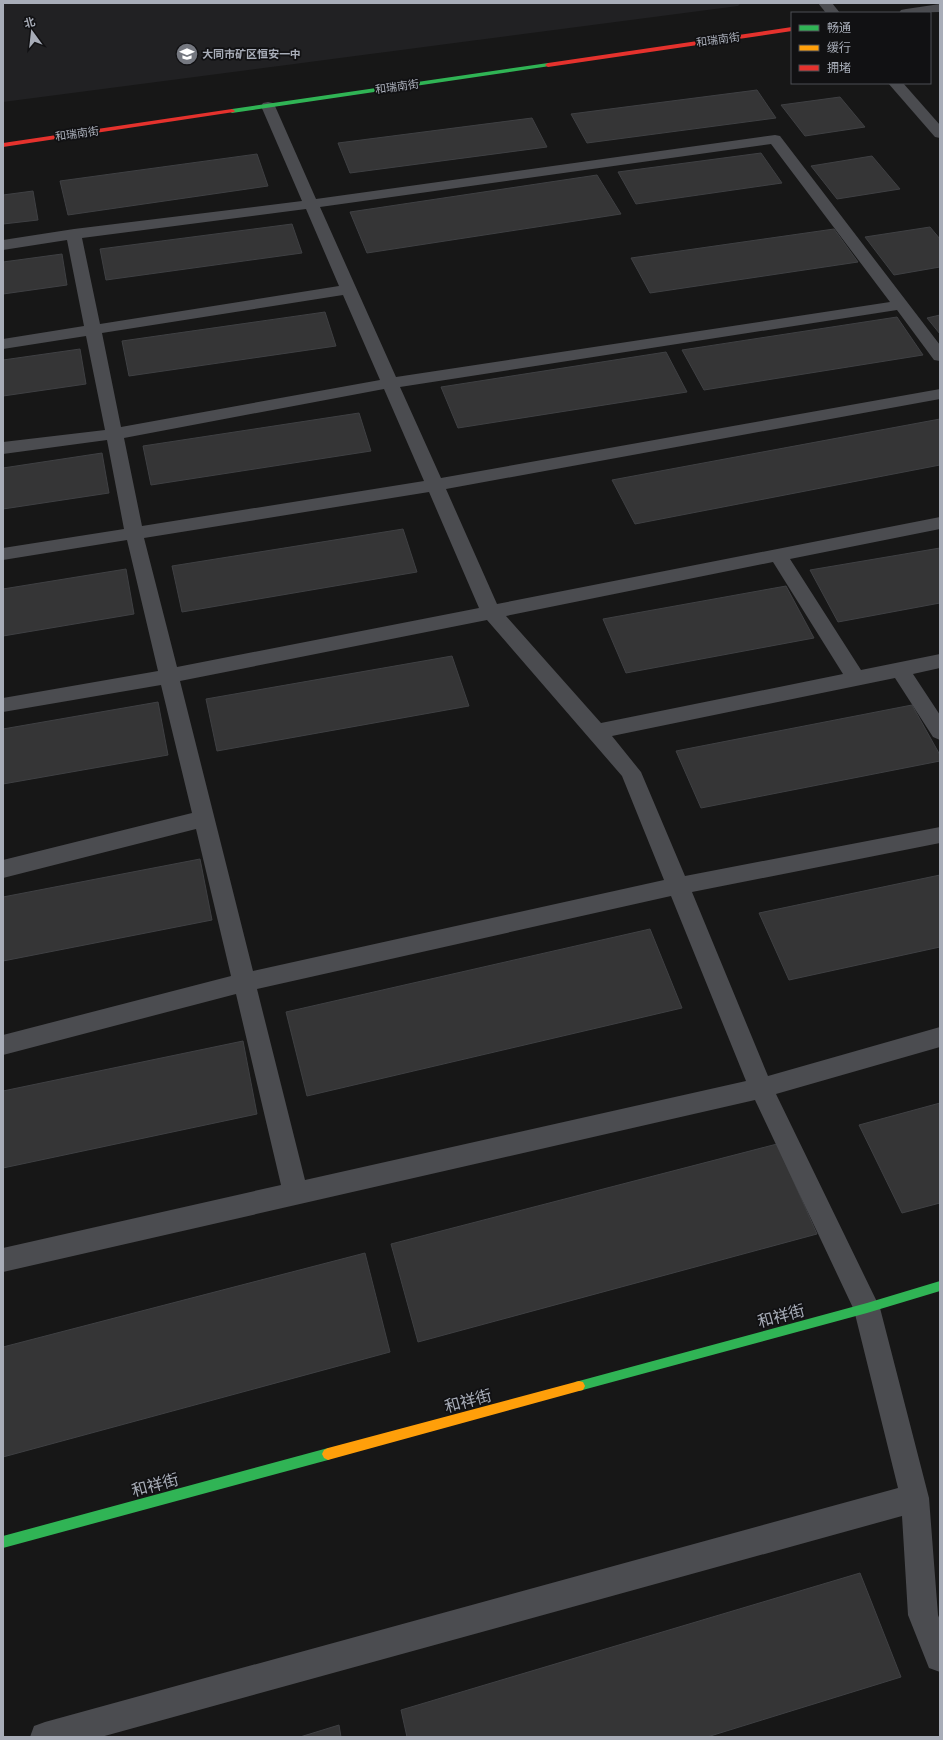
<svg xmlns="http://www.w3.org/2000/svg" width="943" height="1740" font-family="'Fira Sans Condensed','Noto Sans SC',sans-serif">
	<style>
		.built { fill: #212123 }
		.building { fill: #353536; stroke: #3f4043 }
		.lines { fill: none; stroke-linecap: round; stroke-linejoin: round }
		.lane { fill: #4b4c50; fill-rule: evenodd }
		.street { fill: #4b4c50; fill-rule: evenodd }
		.fast { fill: #30b455; fill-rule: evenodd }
		.slow { fill: #ff9f0a; fill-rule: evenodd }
		.jam { fill: #e5322d; fill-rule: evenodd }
		.labels { text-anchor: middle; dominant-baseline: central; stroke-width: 3.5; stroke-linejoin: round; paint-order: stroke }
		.far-street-label { font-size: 11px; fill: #a8adb8; stroke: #111113 }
		.far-poi-label { font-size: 11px; font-weight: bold; fill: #a8adb8; stroke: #111113; text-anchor: start }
		.near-street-label { font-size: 16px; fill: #a8adb8; stroke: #111113 }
	</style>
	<rect width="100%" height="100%" fill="#171717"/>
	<polygon class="built" points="3,3 741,3 738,6 3,102"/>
	<g class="building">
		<polygon points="757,90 776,118 587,143 571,114"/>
		<polygon points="840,97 865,127 805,136 781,105"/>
		<polygon points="532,118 547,147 350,173 338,143"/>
		<polygon points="761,153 782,183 636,204 618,172"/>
		<polygon points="257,154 268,186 68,215 60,181"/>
		<polygon points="872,156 900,189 837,199 811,166"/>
		<polygon points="597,175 621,214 367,253 350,212"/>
		<polygon points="33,191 38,220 3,224 3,195"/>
		<polygon points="292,224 302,253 106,280 100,249"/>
		<polygon points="930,227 940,239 940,267 894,275 865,237"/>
		<polygon points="834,229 858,262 650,293 631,258"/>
		<polygon points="62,254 67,285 3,294 3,262"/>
		<polygon points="325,312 336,346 129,376 122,341"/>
		<polygon points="940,315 940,334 927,318"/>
		<polygon points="897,317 923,355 704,390 682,350"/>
		<polygon points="80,349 86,384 3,396 3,360"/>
		<polygon points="666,352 687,392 458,428 441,387"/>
		<polygon points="359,413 371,451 151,485 143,446"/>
		<polygon points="940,419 940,465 635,524 612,480"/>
		<polygon points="102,453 109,493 3,509 3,468"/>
		<polygon points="403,529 417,572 182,612 172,566"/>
		<polygon points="940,548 940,603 838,622 810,570"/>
		<polygon points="126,569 134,614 3,636 3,589"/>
		<polygon points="786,586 814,638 626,673 603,619"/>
		<polygon points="452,656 469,706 217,751 206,699"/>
		<polygon points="158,702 168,755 3,784 3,729"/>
		<polygon points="912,705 940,755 940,761 701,808 676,751"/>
		<polygon points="200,859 212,920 3,961 3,897"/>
		<polygon points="940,875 940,947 789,980 759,913"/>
		<polygon points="650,929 682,1008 307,1096 286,1012"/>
		<polygon points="243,1041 257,1114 3,1168 3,1091"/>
		<polygon points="940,1103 940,1203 902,1213 859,1125"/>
		<polygon points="777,1144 817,1234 418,1342 391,1244"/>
		<polygon points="365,1253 390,1352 3,1457 3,1347"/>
		<polygon points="860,1573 901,1677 707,1737 407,1737 401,1710"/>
		<polygon points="339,1725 341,1737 300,1737"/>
	</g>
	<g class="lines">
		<path class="lane" d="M268,102L273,103L275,106L316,199L775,135L780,136L940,345V361L934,360L897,310L400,387L441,478L940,389V399L446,489L497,604L940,517V529L790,559L861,670L940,654V668L913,674L940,715V740L933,737L895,678L612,736L641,772L685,876L940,827V843L692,892L768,1076L940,1027V1047L776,1094L880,1308L929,1498L938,1615L940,1620V1672L929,1668L908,1615L902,1516L101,1737H30L34,1726L45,1722L898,1488L854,1310L755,1100L3,1272V1248L281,1185L236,994L3,1055V1035L231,976L196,829L3,878V860L192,813L161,685L3,712V698L158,671L127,540L3,560V548L124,529L107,440L3,454V442L105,430L86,336L3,349V339L84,326L67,240L3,250V240L74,229L302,201L261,106L263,103ZM771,144L890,302L396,377L320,207ZM306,209L339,286L100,324L82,238ZM343,295L380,380L121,427L102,333ZM384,389L424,481L142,526L124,438ZM429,492L479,608L177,667L144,538ZM773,562L843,674L601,723L506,616ZM487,620L622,776L664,880L253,971L180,681ZM671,896L746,1081L305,1180L257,989Z"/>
		<g class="street">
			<polygon points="818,3 832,3 840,13 826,13"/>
			<polygon points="940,4 940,12 899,13 901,10 906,9"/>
			<polygon points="888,83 903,83 940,125 940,138 935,137"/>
		</g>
		<g class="fast">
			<polygon points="548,63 551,65 550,66 232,113 229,111 232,109"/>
			<polygon points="940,1281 940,1291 867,1313 579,1391 575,1390 573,1386 575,1382 579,1381 867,1303"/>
			<polygon points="328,1448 332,1450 334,1454 332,1458 328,1460 3,1548 3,1536"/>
		</g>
		<polygon class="slow" points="579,1381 583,1382 585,1386 583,1390 579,1391 328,1460 324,1458 322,1454 324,1450 328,1448"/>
		<g class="jam">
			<polygon points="792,27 792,31 548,67 545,65 548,63"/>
			<polygon points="232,109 235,111 234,112 3,147 3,143"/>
		</g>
	</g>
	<defs>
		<g id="school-disc" transform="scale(1.15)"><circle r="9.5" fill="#757880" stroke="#111113"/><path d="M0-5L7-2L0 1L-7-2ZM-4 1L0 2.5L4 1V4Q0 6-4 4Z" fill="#fff"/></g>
	</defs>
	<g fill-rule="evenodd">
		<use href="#school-disc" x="187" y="54"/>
	</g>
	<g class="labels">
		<g class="far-street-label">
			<text transform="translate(718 40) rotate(-8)">和瑞南街</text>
			<text transform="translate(397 87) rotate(-8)">和瑞南街</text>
			<text transform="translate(77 134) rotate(-8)">和瑞南街</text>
		</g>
		<g class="far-poi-label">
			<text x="202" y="54">大同市矿区恒安一中</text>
		</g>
		<g class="near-street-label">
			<text transform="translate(781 1316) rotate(-15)">和祥街</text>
			<text transform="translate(468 1401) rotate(-15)">和祥街</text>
			<text transform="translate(155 1485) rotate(-15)">和祥街</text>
		</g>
	</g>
	<rect width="943" height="1740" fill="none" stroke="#a8adb8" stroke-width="8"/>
	<rect x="791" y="12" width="140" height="72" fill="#111113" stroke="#4d4f55"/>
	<rect x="799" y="25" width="20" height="6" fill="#30b455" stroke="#4d4f55"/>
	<text x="827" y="32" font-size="12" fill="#a8adb8">畅通</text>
	<rect x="799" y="45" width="20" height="6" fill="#ff9f0a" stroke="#4d4f55"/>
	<text x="827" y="52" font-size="12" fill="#a8adb8">缓行</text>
	<rect x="799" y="65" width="20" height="6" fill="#e5322d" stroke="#4d4f55"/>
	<text x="827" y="72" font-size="12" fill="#a8adb8">拥堵</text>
	<g transform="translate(32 32) rotate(345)" stroke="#111113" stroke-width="3" paint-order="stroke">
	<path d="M0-3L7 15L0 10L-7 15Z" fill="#a8adb8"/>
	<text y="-6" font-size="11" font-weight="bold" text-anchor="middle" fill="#a8adb8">北</text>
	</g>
</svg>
